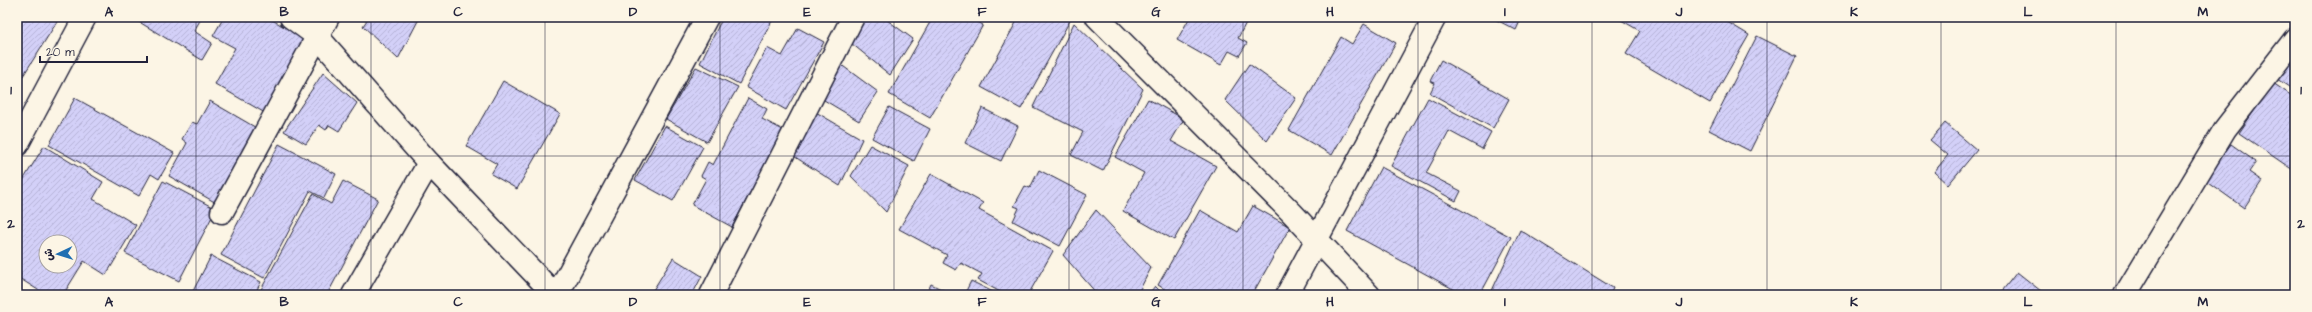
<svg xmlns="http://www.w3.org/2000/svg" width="2312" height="312" font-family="'Architects Daughter','Playpen Sans Arabic',sans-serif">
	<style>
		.building { fill: url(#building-hatch); stroke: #22223b; fill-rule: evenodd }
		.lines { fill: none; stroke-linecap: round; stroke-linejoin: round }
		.minor-casing { stroke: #22223b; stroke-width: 25 }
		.minor { stroke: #fcf5e5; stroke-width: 22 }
		.grid { fill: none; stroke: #22223b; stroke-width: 1; stroke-opacity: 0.55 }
		.neatline { fill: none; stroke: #22223b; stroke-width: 1.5 }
		.grid-label { font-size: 13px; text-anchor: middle; font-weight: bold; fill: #22223b }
	</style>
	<defs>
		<pattern id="building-hatch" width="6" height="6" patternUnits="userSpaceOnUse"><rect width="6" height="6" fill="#d3d0f8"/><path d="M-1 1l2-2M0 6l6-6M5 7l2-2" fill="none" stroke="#b5b2d6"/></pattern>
	</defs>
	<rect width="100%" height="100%" fill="#fcf5e5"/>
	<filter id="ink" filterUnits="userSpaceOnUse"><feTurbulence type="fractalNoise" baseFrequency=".025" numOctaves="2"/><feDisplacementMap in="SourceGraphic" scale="8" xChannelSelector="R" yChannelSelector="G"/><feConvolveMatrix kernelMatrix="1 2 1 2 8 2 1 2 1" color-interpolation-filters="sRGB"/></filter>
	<g filter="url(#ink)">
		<g class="building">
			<polygon points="17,17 60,17 23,76 17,72"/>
			<polygon points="131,17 202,17 194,31 212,43 202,60"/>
			<polygon points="224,17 267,17 307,40 265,113 215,84 235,48 213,36"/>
			<polygon points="369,17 420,17 398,59 363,26"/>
			<polygon points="723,17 774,17 739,84 700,63"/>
			<polygon points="862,17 883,17 913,39 890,75 851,43"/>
			<polygon points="933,17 969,17 983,25 930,118 889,94"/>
			<polygon points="1019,17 1072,17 1021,109 981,87"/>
			<polygon points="1190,17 1249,17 1238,38 1247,43 1239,56 1229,51 1221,65 1177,40"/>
			<polygon points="1491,17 1522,17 1516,30"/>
			<polygon points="1616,17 1719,17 1749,35 1710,103 1626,54 1640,31"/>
			<polygon points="1074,23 1143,89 1103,171 1071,155 1083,132 1033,107"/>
			<polygon points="1364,24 1396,43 1332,155 1289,130 1341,37 1352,44"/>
			<polygon points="798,28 824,42 786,110 746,87 767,48 782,56"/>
			<polygon points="1757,36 1797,56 1750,151 1709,130"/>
			<polygon points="2295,52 2295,91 2277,79"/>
			<polygon points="1441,60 1509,99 1493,128 1430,93 1435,83 1430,81"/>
			<polygon points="836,61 878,92 859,121 819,97"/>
			<polygon points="1249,64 1296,98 1267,141 1225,100"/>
			<polygon points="696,67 738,87 707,142 666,119"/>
			<polygon points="323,73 357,103 339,131 329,125 326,130 319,125 306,144 284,131"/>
			<polygon points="503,81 560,114 517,189 491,174 497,164 466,146"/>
			<polygon points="2273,83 2295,98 2295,168 2293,170 2239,133"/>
			<polygon points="75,98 174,153 159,179 151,174 139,196 49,145"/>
			<polygon points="748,98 767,109 762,119 783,130 732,227 692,205 706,179 701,176 708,162 713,165"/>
			<polygon points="1428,98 1491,132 1482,149 1449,131 1426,173 1461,191 1456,201 1391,166"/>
			<polygon points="1148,99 1184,119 1171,141 1216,166 1174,240 1123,211 1144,173 1115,157"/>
			<polygon points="210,101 260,130 218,204 169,176 187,143 182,139 192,122 197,124"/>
			<polygon points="889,107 930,129 914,161 872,138"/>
			<polygon points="982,108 1018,126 1001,161 965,143"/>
			<polygon points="814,111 862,139 840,186 789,153"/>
			<polygon points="1945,123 1977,150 1948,185 1934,172 1948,155 1930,140"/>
			<polygon points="665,126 703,147 673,201 635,180"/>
			<polygon points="279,144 336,174 324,198 310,191 264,278 221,255"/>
			<polygon points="2231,144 2256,162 2249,172 2262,181 2244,208 2205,180"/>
			<polygon points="870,145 909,166 886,212 851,176"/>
			<path d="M44,146L103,182L93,199L136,225L106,275L84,261L63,295H46L19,278L21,274L17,272V190ZM46,242H70V266H46Z"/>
			<polygon points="1381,167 1511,237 1480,295 1464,295 1347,231"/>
			<polygon points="1039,170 1087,195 1060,246 1013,221 1019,208 1014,206 1025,186 1030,188"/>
			<polygon points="931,174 983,203 979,210 1053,251 1028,295 1006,295 978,280 982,274 961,263 956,270 943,263 947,255 899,229"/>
			<polygon points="163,181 216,209 179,281 125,253"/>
			<polygon points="343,181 378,199 327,295 258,295 313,194 331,204"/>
			<polygon points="1253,206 1290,227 1252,295 1174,295 1158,285 1200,210 1238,232"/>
			<polygon points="1096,210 1151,268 1137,295 1098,295 1063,255"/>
			<polygon points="1520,230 1613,288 1610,295 1490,295"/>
			<polygon points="211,256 261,282 254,295 191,295"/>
			<polygon points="673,258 702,276 692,295 650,295"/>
			<polygon points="2017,272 2046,295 1999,295"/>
			<polygon points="971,281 999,295 964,295"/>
			<polygon points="931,284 953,295 926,295"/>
			<polygon points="1155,286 1164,295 1148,295"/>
		</g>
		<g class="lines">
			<g class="minor-casing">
				<g id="minor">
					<polyline points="291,17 317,36 429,163 555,295"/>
					<polyline points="1097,17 1292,213 1369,295"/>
					<polyline points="17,145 85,17"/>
					<polyline points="222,212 328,17"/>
					<polyline points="353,295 429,163"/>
					<polyline points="557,295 707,17"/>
					<polyline points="711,295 853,17"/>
					<polyline points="1287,295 1435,17"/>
					<polyline points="2125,295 2225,129 2295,39"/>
				</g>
			</g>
			<use href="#minor" class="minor"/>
		</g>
	</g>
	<path class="grid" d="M196,17V295M371,17V295M545,17V295M720,17V295M894,17V295M1069,17V295M1243,17V295M1418,17V295M1592,17V295M1767,17V295M1941,17V295M2116,17V295M17,156H2295"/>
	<rect width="2312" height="312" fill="none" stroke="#fcf5e5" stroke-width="44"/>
	<g transform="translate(58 254) rotate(266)"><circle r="19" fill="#fcf5e5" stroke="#a5a1a1"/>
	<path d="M0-3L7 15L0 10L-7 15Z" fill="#1f6fb2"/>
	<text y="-6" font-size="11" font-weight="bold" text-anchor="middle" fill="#22223b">ش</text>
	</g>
	<path d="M40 56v6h107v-6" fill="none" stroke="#22223b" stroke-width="2"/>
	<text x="46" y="56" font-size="12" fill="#22223b" stroke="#fcf5e5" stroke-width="3" paint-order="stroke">20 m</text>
	<rect x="22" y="22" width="2268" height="268" class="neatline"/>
	<g class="grid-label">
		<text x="109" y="16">A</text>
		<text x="284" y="16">B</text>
		<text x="458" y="16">C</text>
		<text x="633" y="16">D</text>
		<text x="807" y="16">E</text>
		<text x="982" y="16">F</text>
		<text x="1156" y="16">G</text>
		<text x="1330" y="16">H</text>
		<text x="1505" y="16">I</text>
		<text x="1679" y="16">J</text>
		<text x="1854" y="16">K</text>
		<text x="2028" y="16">L</text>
		<text x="2203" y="16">M</text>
		<text x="11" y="94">1</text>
		<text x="2301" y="94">1</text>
		<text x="11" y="228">2</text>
		<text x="2301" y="228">2</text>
		<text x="109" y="306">A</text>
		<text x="284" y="306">B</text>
		<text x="458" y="306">C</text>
		<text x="633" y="306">D</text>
		<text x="807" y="306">E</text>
		<text x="982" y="306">F</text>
		<text x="1156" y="306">G</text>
		<text x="1330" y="306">H</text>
		<text x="1505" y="306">I</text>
		<text x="1679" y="306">J</text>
		<text x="1854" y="306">K</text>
		<text x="2028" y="306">L</text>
		<text x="2203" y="306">M</text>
	</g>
</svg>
